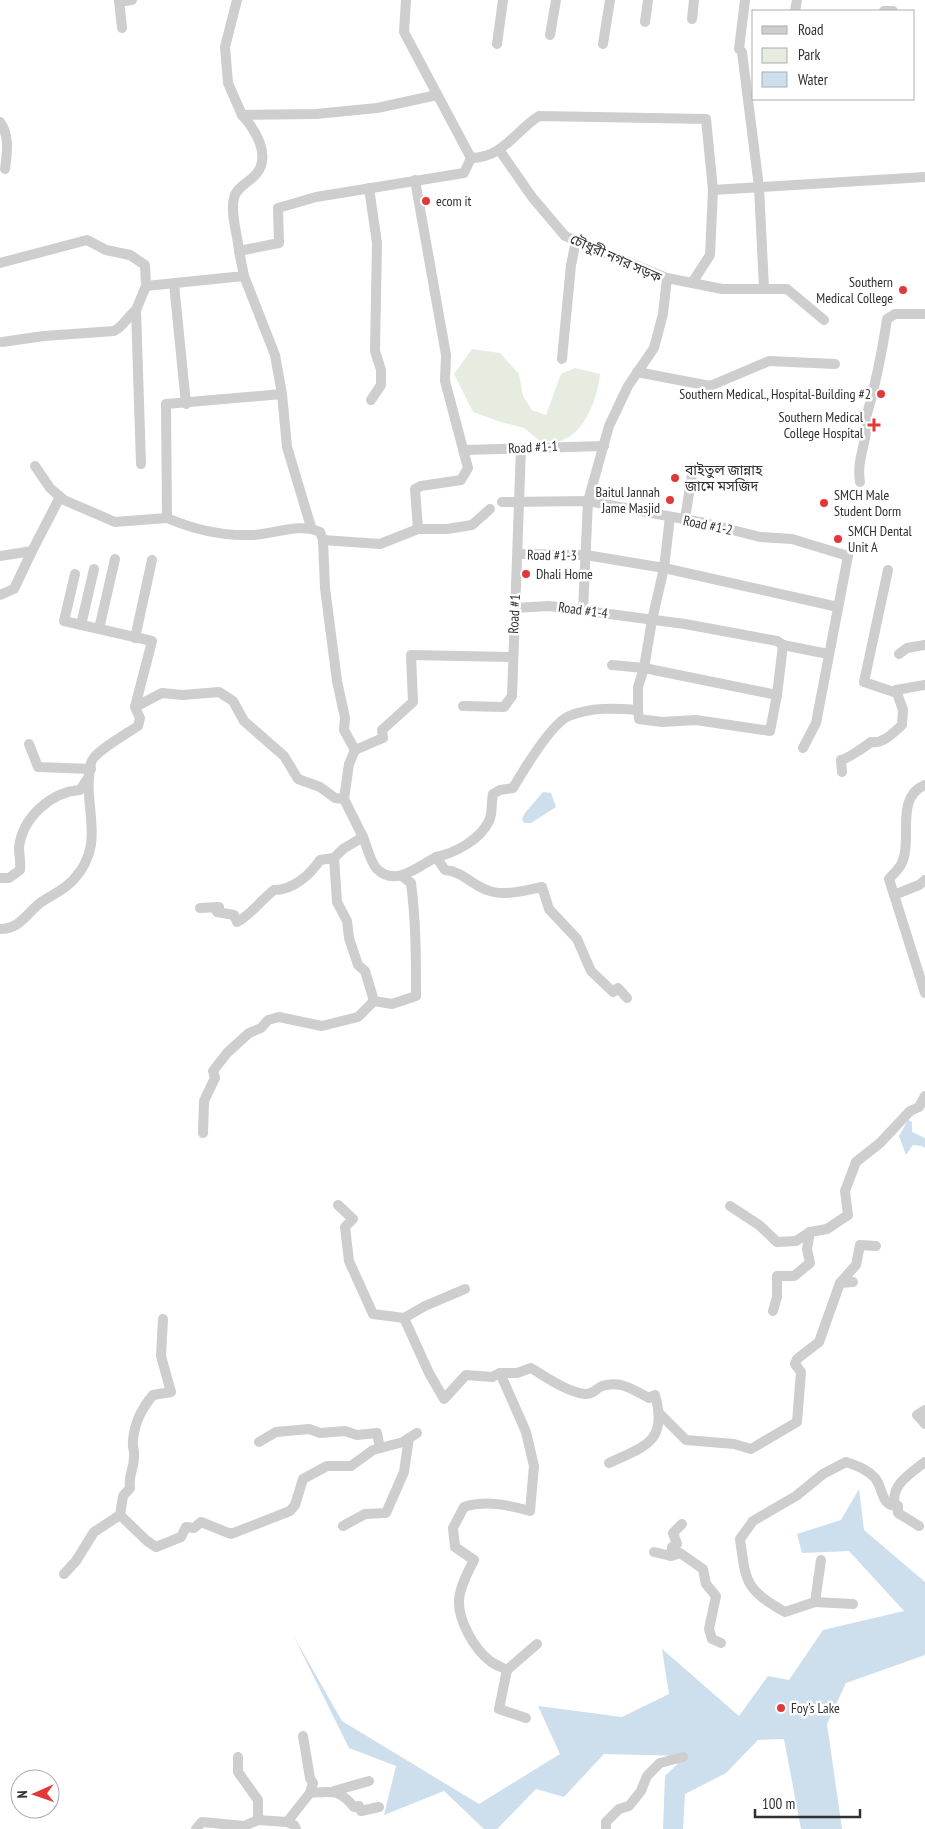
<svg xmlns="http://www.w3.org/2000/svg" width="925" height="1829" font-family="'PT Sans Narrow','Noto Sans Bengali',sans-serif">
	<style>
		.green { fill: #e6ede0 }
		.water { fill: #cddeed }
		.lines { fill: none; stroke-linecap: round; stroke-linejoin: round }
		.minor { stroke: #cecece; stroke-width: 10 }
		.poi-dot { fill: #e33838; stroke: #fff; stroke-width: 2 }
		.labels { text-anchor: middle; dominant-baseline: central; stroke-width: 5; stroke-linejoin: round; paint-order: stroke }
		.poi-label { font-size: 14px; fill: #313131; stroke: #fff; text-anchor: start }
		.street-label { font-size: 14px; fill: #313131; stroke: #fff }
	</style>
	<rect width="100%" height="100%" fill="#fff"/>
	<path class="green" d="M472,349L500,353L519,374L523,396L532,410L546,415L561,374L575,368L600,374C598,397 585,434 560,441C554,442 546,441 540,441L524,428L501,422L473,412L454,374Z"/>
	<g class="water">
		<polygon points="543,792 551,793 556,807 531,823 524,823 522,819 525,813"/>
		<polygon points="908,1120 912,1122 912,1132 925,1138 925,1148 922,1146 913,1145 906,1155 899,1136"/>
		<polygon points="859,1489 864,1530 925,1582 925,1655 846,1683 827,1724 842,1829 801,1829 784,1739 758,1740 726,1773 685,1794 683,1829 663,1829 665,1776 686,1756 604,1754 564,1797 536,1789 497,1829 484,1829 444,1791 384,1815 396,1766 349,1748 293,1635 342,1721 479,1804 560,1754 538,1706 622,1717 669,1694 662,1649 739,1716 768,1676 789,1680 823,1630 904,1611 849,1551 802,1553 797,1534 841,1520"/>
	</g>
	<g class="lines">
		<g class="minor">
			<polyline points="119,0 122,28"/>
			<polyline points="237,0 225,47 228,83 242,115 316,114 377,108 437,95"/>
			<path d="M406,0L404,32L471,158C503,158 515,131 539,116L706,119L713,190L710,255L692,283"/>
			<polyline points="119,2 132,0"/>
			<polyline points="795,11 797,0"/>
			<polyline points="884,11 893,11"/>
			<polyline points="692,19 694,0"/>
			<polyline points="645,22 648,0"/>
			<polyline points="550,35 556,0"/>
			<polyline points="497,44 503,0"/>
			<polyline points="603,44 610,0"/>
			<polyline points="739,49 745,0"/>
			<polyline points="742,52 759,187 764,288"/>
			<path d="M0,122C10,135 7,154 5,169"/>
			<polyline points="500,151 532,197 565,236 667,278 722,289 787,289 824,320"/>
			<polyline points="415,180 446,355 445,381 468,468 461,480 421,486 415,489 418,529"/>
			<polyline points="369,188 377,243 375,351 381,370 381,385 371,400"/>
			<polyline points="713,190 925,177"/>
			<path d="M239,251C238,236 230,214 234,198C236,187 250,182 257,173C271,155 255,129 242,115"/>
			<polyline points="0,263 87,240 106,250 130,255 145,265 146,286 244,276 239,251 279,243 278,208 316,197 464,173 471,158"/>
			<polyline points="244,276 275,355 282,394"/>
			<polyline points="174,284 186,404"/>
			<path d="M2,342L44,336L114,331C124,326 127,317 136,310"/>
			<polyline points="562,359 571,265 576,241"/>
			<polyline points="637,372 710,386 769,361 835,364"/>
			<polyline points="463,450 604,446"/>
			<polyline points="141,464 136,310 146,286"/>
			<polyline points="35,466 50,488 64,500 115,522 167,518"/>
			<path d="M860,482C857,464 863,451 866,433C867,427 865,421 867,414C876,383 882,352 887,319L895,314H925"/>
			<polyline points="502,502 588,501 705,523 760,537 792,539 848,556 816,723 803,748"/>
			<polyline points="685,519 693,468 703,471"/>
			<polyline points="323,540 380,544 418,529 447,529 472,525 490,509"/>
			<polyline points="32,551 60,497"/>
			<polyline points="518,554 586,555 664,568 838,607"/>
			<polyline points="0,556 32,551 14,589 0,595"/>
			<polyline points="888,570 864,682 897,693"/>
			<polyline points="515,608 549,606 685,624 777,641 783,645 828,654"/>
			<polyline points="583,611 588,501 609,426 628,386 654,348 663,314 667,278"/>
			<polyline points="81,625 94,569"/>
			<polyline points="99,629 115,559"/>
			<polyline points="135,638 152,560"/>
			<polyline points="899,654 907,648 925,645"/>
			<polyline points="612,665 644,668 777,695 783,645"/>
			<polyline points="463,706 504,707 512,696 521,448"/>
			<polyline points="135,707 162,693 183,695 219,692 233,701 244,721 284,756 298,779 320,787 335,798 344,799"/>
			<polyline points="638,710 639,719 662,722 696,720 770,731 777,695"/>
			<polyline points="29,744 38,767 91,769"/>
			<polyline points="355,750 383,738 382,730 413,702 411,655 512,657"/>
			<path d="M842,772L841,760C847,759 866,746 871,742C883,744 893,733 902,725L903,710L896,690L925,685"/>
			<path d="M925,785C895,797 912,838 903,860C901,868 894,873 889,879L925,993"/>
			<path d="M363,837C367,846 370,862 377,869C395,887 418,867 436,857L445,870C462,871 472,885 487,890C504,897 526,890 542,887L549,909L577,939L591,971L613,992L618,988L627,998"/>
			<path d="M436,857C455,853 480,840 489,821C493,813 491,802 493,794L500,790L513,788C523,771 552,723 569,716C591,707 615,708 638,710V687L644,668L652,620L664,568L670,517"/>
			<polyline points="334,858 337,902 347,921 349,938 358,965 365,971 374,1001"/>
			<path d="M0,878H9L20,870C21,862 19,854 19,847C23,817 51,792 80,790L88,778"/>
			<polyline points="894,895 919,885 925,880"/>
			<path d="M200,908L219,907L217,912L234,915L237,922C251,915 262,899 274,890C293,890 310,875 320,860L334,858L343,849L363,837L344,799L349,764L355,750L344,730L345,718L337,681L325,588L323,540L320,532C299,522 273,535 251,535C221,536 195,530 167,518L166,404L282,394L287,447L311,527"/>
			<path d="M0,929C20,929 26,914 40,903C51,895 65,890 74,879C108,842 81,806 91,763C93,752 128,733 138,726L140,718L135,707L152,641L64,621L75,574"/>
			<path d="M203,1133L204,1101L215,1078L213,1071L227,1053L249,1033L261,1028L268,1020L279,1017L322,1026L358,1017L374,1001L392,1004L416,996C416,958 416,921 411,883L402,876"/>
			<path d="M338,1205L353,1219L345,1227L349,1261L373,1314L404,1318L429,1373L444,1399L466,1375L492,1377L500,1373H517L531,1368C546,1377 567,1392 585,1394C593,1395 595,1389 602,1386C621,1380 633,1390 649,1398L655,1395C668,1441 646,1446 609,1463"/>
			<polyline points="730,1206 759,1225 777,1242 796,1241 810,1232"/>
			<polyline points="840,1283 856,1265 860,1245 876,1246"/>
			<polyline points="773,1311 777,1297 777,1276 794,1276 810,1263 807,1249 810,1232 827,1229 848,1215 845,1191 856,1162 880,1143 910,1111 919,1107 925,1096"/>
			<polyline points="404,1318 425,1306 465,1289"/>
			<path d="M500,1373L526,1432L534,1466L530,1511C509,1505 485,1500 464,1507L453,1528L455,1547L474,1560C468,1572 460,1586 459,1600C458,1620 474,1649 490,1661C495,1665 502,1667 507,1670L537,1644"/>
			<polyline points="925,1410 917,1415 925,1424"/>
			<polyline points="660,1414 686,1440 734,1444 751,1449 797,1422 801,1372 795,1364 797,1359 819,1342 840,1283 853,1282"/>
			<polyline points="259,1442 276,1432 309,1429 320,1433 345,1431 357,1435 377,1433 380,1448"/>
			<polyline points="120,1515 147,1541 156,1547 181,1537 186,1527 194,1528 201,1522 231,1534 290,1511 295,1505 303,1479 327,1466 351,1466 373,1450 403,1442 417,1433"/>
			<polyline points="343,1526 365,1514 386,1513 404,1472 409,1438"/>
			<path d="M919,1526L898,1513V1506L895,1505C890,1485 911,1473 925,1462"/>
			<polyline points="654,1552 671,1556 672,1547 677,1544 673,1533 682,1524"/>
			<polyline points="671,1556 680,1553 703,1569 706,1584 716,1596 709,1629 712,1639 721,1643"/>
			<path d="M821,1560L815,1602L785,1612C745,1589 746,1583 740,1539L753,1521L796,1496L823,1474L846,1462C857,1466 867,1469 875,1478C884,1489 880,1506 898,1506"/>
			<path d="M64,1574L76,1561L94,1532L120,1515L123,1496L130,1488C128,1474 134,1470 134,1457C135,1452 132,1447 133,1441C134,1424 142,1408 153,1395L171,1392L161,1356L163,1319"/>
			<polyline points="815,1602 853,1604"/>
			<polyline points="507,1670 499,1709 526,1718"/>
			<polyline points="303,1736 310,1778 313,1783 310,1793"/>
			<polyline points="238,1757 238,1772 258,1800 258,1820"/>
			<polyline points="334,1791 369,1781"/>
			<polyline points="287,1822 294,1825 296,1829"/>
			<path d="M196,1829L202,1822L244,1826L258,1820L287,1822L310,1793C332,1791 339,1789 354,1807L359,1806L361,1811L379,1807"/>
			<polyline points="606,1829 606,1822 619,1809 629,1806 641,1791 647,1776 660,1763 683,1757"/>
		</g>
	</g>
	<g class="poi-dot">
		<circle cx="426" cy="201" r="5"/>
		<circle cx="903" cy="290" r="5"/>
		<circle cx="881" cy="394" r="5"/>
		<path d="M871.5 417.5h5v5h5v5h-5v5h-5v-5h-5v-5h5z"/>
		<circle cx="675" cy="478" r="5"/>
		<circle cx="670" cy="500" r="5"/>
		<circle cx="824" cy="503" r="5"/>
		<circle cx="838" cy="539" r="5"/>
		<circle cx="526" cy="574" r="5"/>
		<circle cx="781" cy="1708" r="5"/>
	</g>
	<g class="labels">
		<g class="poi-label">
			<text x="436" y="201">ecom it</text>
			<text x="893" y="282" text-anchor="end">Southern<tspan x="893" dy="16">Medical College</tspan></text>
			<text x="871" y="394" text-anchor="end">Southern Medical., Hospital-Building #2</text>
			<text x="863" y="417" text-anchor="end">Southern Medical<tspan x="863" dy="16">College Hospital</tspan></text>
			<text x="685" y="470">বাইতুল জান্নাহ<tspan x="685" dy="16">জামে মসজিদ</tspan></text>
			<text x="660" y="492" text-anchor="end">Baitul Jannah<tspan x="660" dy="16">Jame Masjid</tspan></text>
			<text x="834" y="495">SMCH Male<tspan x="834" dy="16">Student Dorm</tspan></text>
			<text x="848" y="531">SMCH Dental<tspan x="848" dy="16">Unit A</tspan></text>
			<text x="536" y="574">Dhali Home</text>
			<text x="791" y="1708">Foy's Lake</text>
		</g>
		<g class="street-label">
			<text transform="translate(616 258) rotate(24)">চৌধুরী নগর সড়ক</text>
			<text transform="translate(533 447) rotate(-3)">Road #1-1</text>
			<text transform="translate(708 525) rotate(12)">Road #1-2</text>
			<text transform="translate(552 555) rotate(1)">Road #1-3</text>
			<text transform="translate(583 610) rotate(8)">Road #1-4</text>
			<text transform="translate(514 614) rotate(-87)">Road #1</text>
		</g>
	</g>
	<rect x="752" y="10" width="162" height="90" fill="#ffffff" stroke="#adadad"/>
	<rect x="762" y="26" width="25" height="8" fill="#cecece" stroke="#adadad"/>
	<text x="798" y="35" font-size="15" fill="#313131">Road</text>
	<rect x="762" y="48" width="25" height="15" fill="#e6ede0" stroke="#adadad"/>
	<text x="798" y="60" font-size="15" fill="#313131">Park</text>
	<rect x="762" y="72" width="25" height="15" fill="#cddeed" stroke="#adadad"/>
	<text x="798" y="85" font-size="15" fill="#313131">Water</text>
	<g transform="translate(35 1794) rotate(268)"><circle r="24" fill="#ffffff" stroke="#adadad"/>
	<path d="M0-4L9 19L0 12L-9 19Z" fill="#e33838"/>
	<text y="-8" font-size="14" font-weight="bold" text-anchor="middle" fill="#313131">N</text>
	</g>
	<path d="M755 1809v8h105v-8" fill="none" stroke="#313131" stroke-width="2.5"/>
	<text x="762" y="1809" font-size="15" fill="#313131" stroke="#ffffff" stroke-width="4" paint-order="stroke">100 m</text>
</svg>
